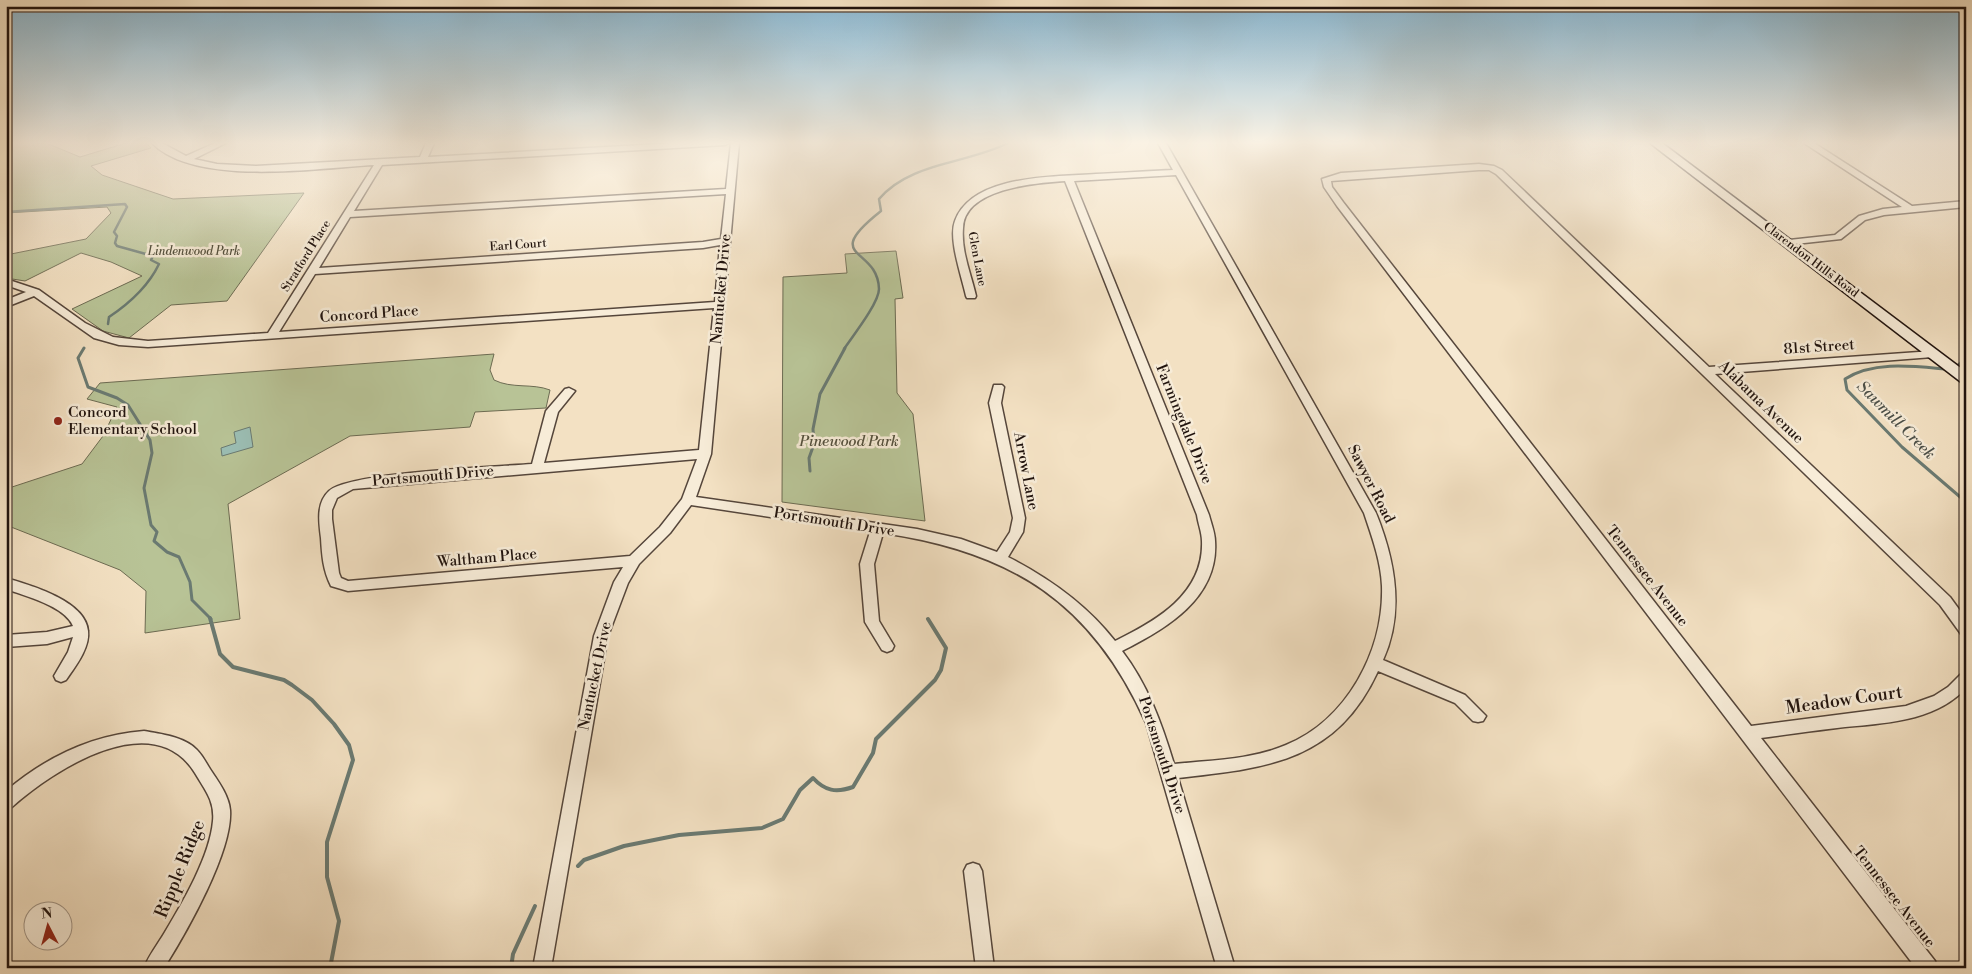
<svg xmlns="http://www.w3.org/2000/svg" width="1972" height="974" font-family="'Libre Bodoni',serif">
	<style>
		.green { fill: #b8c396; stroke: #6c6b52 }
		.water { fill: #9bbeb4; stroke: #6a7a72 }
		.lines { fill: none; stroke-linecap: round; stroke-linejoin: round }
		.stream-far2 { stroke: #6a7a72; stroke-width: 2.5 }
		.stream-far1 { stroke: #6a7a72; stroke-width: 3 }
		.stream { stroke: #6a7a72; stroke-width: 4 }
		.street-casing { stroke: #55463b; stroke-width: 3 }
		.secondary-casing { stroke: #20130e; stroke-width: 3 }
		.street { fill: #f7ecd8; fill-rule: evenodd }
		.secondary { fill: #f7ecd8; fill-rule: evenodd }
		.poi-dot { fill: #8f2418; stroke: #f7ecd8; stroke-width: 2 }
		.labels { text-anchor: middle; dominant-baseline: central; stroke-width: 5; stroke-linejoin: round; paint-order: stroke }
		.far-street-label { font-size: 12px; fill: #20130e; stroke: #f7ecd8 }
		.far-park-label { font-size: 12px; font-style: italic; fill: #55513e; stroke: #f7ecd8 }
		.street-label { font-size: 15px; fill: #20130e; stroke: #f7ecd8 }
		.poi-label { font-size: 15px; fill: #20130e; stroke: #f7ecd8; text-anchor: start }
		.park-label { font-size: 15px; font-style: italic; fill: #55513e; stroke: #f7ecd8 }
		.water-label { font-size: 16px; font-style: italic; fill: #4b4f48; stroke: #f7ecd8 }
		.near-street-label { font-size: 18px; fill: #20130e; stroke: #f7ecd8 }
	</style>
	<rect width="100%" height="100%" fill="#f3e1c3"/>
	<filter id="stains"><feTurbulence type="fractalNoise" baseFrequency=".004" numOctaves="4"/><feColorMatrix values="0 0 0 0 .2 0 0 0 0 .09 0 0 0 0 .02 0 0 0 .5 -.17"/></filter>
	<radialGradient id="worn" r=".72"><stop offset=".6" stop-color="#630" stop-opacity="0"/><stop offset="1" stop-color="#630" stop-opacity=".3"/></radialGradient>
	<g class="green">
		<polygon points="6,143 46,143 80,157 126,143 146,143 151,148 91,166 102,175 173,199 304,193 227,301 171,305 129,338 103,331 72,309 142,276 111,262 81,253 25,281 6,278 6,255 86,239 111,213 107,207 6,213"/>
		<polygon points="896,251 903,298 895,299 897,393 913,414 925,521 782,502 783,277 847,273 845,254"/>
		<path d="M494,354L490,370L494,380C512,389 532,383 550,390L546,408L475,412L470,427L350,436L228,504L240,619L145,633L146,591L120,570L6,525V491L9,488L82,464L103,436L117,407L87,399L100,383Z"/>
	</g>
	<polygon class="water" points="250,427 253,447 222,456 221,448 236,443 234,432"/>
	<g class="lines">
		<g class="stream-far2">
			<path d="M6,212L125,204L127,207L114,232L117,236L115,243L117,246L153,256L151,260L159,264C148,287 130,303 109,317L108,324"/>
			<path d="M844,349C852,337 879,303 879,289C878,246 819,260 881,211L879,199C910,162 967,164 1008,143"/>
		</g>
		<g class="stream-far1">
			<polyline points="84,348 78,358 88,387 117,398 128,405 150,440 152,453 144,488 151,525 157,532 154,541 167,552 179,557 190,582 192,600 211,619"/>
			<polyline points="1956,367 1966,358"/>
			<path d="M1944,369C1912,366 1873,361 1845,379L1847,390L1902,447L1966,502"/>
			<polyline points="810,471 809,458 814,444 813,429 820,394 845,348"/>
		</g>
		<g class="stream">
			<polyline points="210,618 220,654 233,667 284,680 292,685 312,700 334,724 349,745 353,760 327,842 327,877 339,921 330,968"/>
			<path d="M578,866L584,860L624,846L679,835L762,828L783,819L800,790L813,778C825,791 836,793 853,787L873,753L876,739L935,680L941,670L946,648L928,619"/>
			<polyline points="511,968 513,954 535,906"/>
		</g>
		<g class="street-casing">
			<g id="street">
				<path d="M152,143H162L186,156L215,143H226L194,159L217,164L256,166L420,157L426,143H434L428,157L677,143H729L725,145L382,165L354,211L726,189L731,143H739L711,454L696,497L917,529L961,539L997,552L1010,532L1013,518L989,403L994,385H1002L1004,387L1001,403L1025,518L1023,532L1008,557C1049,578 1086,604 1115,641C1156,621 1204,594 1202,541C1202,533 1198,523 1197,515L1065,181C1036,183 964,188 963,228C961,251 971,274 976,296L975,298H967L966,296C962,277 948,239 955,221C972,174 1056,177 1096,174C1122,173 1147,171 1173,170L1158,143H1166L1376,513C1395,560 1405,612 1383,660L1465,695L1486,716L1483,721L1478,722L1473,721L1455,703L1378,671C1336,762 1267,768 1178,778L1235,968H1217L1146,723C1092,602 1012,552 883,533L874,564L879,621L894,646L892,650L887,652L882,650L865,622L860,564L870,532L691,505L670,533L639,564L628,583L608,636L551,968H533L594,636L614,582L623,567L348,591L331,586C323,570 322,555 321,538C319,522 316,503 329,491C349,472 497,467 532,464L546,411L565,389L569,388L575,391L558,412L544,463L699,450L714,308L148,347L119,345L94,338L34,296L6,307V300L26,292L6,285V279L39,290L85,323L113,337L148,341L268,333L374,165C315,168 195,187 152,143ZM1176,175L1364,513C1372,537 1381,561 1382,586C1384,651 1347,720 1286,745C1251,760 1211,760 1174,764C1162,724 1148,685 1122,651C1166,629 1219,598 1215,541C1215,533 1211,523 1209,515L1074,181ZM726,194L721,239L703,242L319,268L350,217ZM720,245L715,302L279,332L315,274L703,248ZM697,459L682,499L660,527L630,556L348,581L341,578L339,573L332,519V510L337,498L353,489Z"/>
				<polygon points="1804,143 1814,143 1912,206 1966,201 1966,207 1884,215 1865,220 1841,239 1786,245 1786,241 1789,240 1835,235 1859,216 1883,209 1902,207"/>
				<path d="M1479,164L1494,166L1502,170L1709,367L1933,351L1938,354L1933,357L1715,374L1950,597L1966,619V635L1961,634L1940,605L1496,174L1489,170H1479L1331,181L1332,187L1343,202L1751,726L1906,706L1934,696L1948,687L1961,674L1966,672V688C1934,723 1881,723 1837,728C1811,731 1786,735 1761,738L1935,961L1937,968H1916L1337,206L1324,187L1322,179L1341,173Z"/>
				<path d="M6,578C30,585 86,601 88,631C90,648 75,667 66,680L61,682L56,680L54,676L68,652L73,637L47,644L6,647V635L47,632L73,626C65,606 25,596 6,589Z"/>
				<path d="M144,731C161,734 185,737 197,750C203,756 206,763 210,769C218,781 229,796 230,810C233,851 186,933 164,968H144C149,955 158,944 165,932C183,902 210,856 213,821C215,801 205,790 195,773C153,705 53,770 12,807L6,809V791C46,757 92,735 144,731Z"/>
				<polygon points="973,863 979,865 982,871 994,968 976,968 964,871 967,865"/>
			</g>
		</g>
		<g class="secondary-casing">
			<polygon id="secondary" points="1650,143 1662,143 1966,372 1966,383 1961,382"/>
		</g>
		<use href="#street" class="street"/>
		<use href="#secondary" class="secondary"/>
	</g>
	<linearGradient id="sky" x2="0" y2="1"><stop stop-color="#89b8d3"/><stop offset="0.51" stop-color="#faf2e4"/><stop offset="1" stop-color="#faf2e4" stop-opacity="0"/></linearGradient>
	<rect width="1972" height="280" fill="url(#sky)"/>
	<circle class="poi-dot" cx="58" cy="421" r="5"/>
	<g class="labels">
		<g class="far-street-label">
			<text transform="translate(518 245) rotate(-4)">Earl Court</text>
			<text transform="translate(306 256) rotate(-58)">Stratford Place</text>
			<text transform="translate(977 259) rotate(79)">Glen Lane</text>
			<text transform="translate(1811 260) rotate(37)">Clarendon Hills Road</text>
		</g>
		<g class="far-park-label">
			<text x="194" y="251">Lindenwood Park</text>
		</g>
		<g class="street-label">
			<text transform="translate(721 289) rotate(-85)">Nantucket Drive</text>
			<text transform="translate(369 314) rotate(-4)">Concord Place</text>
			<text transform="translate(1819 347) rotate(-4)">81st Street</text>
			<text transform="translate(1761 402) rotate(44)">Alabama Avenue</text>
			<text transform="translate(1184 424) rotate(68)">Farmingdale Drive</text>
			<text transform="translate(1026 471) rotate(79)">Arrow Lane</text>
			<text transform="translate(433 476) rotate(-5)">Portsmouth Drive</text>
			<text transform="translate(1371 484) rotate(63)">Sawyer Road</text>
			<text transform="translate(834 522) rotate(9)">Portsmouth Drive</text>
			<text transform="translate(487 558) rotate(-5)">Waltham Place</text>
			<text transform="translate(1647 576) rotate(52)">Tennessee Avenue</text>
			<text transform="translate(595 676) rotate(-78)">Nantucket Drive</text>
			<text transform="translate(1162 755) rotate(72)">Portsmouth Drive</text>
			<text transform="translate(1894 897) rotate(52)">Tennessee Avenue</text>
		</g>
		<g class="poi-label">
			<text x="68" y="412">Concord<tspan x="68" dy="17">Elementary School</tspan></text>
		</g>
		<g class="park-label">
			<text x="849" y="441">Pinewood Park</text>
		</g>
		<g class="water-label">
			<text transform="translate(1896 420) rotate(45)">Sawmill Creek</text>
		</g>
		<g class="near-street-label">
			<text transform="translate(1844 700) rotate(-8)">Meadow Court</text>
			<text transform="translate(180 869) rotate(-68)">Ripple Ridge</text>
		</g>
	</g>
	<rect width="1972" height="974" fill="none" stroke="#f3e1c3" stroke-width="25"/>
	<rect x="8" y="8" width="1957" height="959" fill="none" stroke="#20130e" stroke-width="2.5"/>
	<rect x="12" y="12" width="1947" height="949" fill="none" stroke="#20130e"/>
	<g transform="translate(48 926) rotate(354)"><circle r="24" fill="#f7ecd8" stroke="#a19587"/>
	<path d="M0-4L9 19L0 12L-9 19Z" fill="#8f2418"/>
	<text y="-8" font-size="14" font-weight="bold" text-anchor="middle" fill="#20130e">N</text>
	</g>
	<rect width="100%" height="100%" filter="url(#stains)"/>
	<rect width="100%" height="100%" fill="url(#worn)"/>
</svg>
